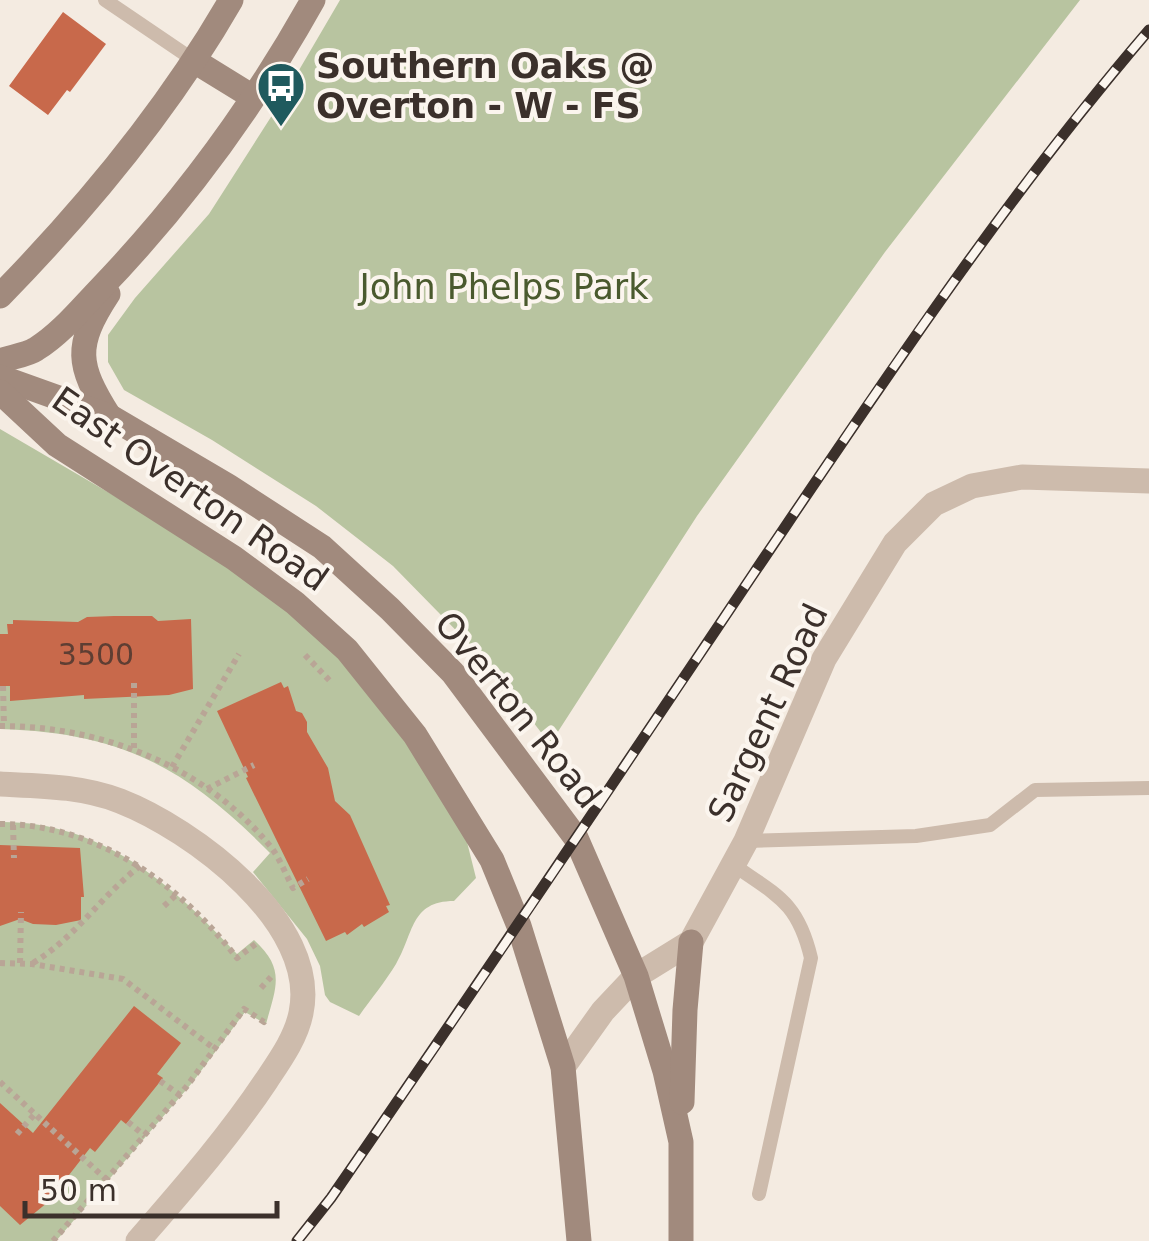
<svg xmlns="http://www.w3.org/2000/svg" width="1149" height="1241" font-family="'DejaVu Sans',sans-serif">
	<style>
		.green { fill: #b8c4a0 }
		.building { fill: #c8694b }
		.lines { fill: none; stroke-linecap: round; stroke-linejoin: round }
		.path { stroke: #b9a596; stroke-width: 6; stroke-dasharray: 5 5; stroke-linecap: butt }
		.lane { stroke: #cdbbac; stroke-width: 14 }
		.street { stroke: #cdbbac; stroke-width: 25 }
		.secondary { stroke: #a18a7d; stroke-width: 25 }
		.rail-casing { stroke: #3b302b; stroke-width: 11 }
		.rail { stroke: #fbf5ee; stroke-width: 8; stroke-dasharray: 22; stroke-linecap: butt }
		.labels { text-anchor: middle; dominant-baseline: central; stroke-width: 8; stroke-linejoin: round; paint-order: stroke }
		.number-label { font-size: 30px; fill: #5e3e33 }
		.poi-label { font-size: 35px; font-weight: bold; fill: #3b302b; stroke: #fbf5ee; text-anchor: start }
		.park-label { font-size: 35px; fill: #4a5a2e; stroke: #fbf5ee }
		.street-label { font-size: 35px; fill: #3b302b; stroke: #fbf5ee }
	</style>
	<rect width="100%" height="100%" fill="#f4ebe1"/>
	<g class="green">
		<polygon points="340,0 1080,0 885,252 697,516 550,744 486,661 393,566 316,506 212,440 124,390 108,362 108,335 135,298 209,214 278,106"/>
		<path d="M0,429L231,564L288,602L385,703L466,838L476,878L454,901C410,901 414,934 396,964C385,982 371,999 359,1016L330,1002L325,995L320,966L307,939L253,872L270,853C185,767 123,733 0,729Z"/>
		<path d="M0,822C101,821 172,884 237,954L254,940C286,969 276,987 266,1024L245,1012L192,1083L56,1241H0Z"/>
	</g>
	<g class="building">
		<polygon points="63,12 106,44 70,92 67,90 48,115 9,86"/>
		<polygon points="114,616 152,616 158,621 191,619 193,689 169,695 84,699 84,695 10,701 10,686 0,686 0,634 8,634 7,624 13,624 13,620 78,622 87,617"/>
		<polygon points="281,682 284,688 288,686 296,711 302,713 307,722 307,732 328,768 335,801 350,815 390,905 386,906 389,912 364,927 362,924 347,935 345,932 326,941 246,778 248,777 217,711"/>
		<polygon points="0,845 80,848 84,897 81,897 81,920 56,925 33,924 20,919 0,926"/>
		<polygon points="134,1006 181,1043 157,1074 163,1078 126,1124 121,1120 95,1152 90,1148 48,1202 20,1225 0,1206 0,1103 33,1133"/>
	</g>
	<g class="lines">
		<g class="path">
			<polyline points="305,655 331,682"/>
			<polyline points="134,683 134,750"/>
			<polyline points="3,686 4,726"/>
			<path d="M0,726C102,726 205,766 271,847C280,859 286,875 293,888L308,879"/>
			<polyline points="172,767 239,654"/>
			<polyline points="207,789 254,765"/>
			<path d="M0,824C98,824 179,884 237,958L257,943"/>
			<polyline points="13,825 14,858"/>
			<polyline points="164,906 176,895"/>
			<polyline points="0,963 32,964 123,979 216,1050"/>
			<polyline points="20,963 21,912"/>
			<path d="M33,963C76,937 101,896 140,866"/>
			<polyline points="261,988 271,977"/>
			<polyline points="160,1081 180,1095"/>
			<polyline points="0,1082 108,1181"/>
			<polyline points="128,1122 145,1136"/>
			<polyline points="17,1134 34,1115"/>
			<polyline points="53,1241 187,1086 244,1009 264,1022 266,1019"/>
		</g>
		<g class="lane">
			<polyline points="105,0 195,61"/>
			<polyline points="746,841 916,836 990,825 1035,790 1149,788"/>
			<path d="M735,866C778,896 798,903 811,958L759,1194"/>
		</g>
		<g class="street">
			<path d="M0,784C41,786 81,786 120,801C192,829 320,923 301,1013C296,1038 280,1060 266,1081C228,1138 183,1189 138,1241"/>
			<polyline points="563,1067 603,1011 636,976 691,942 746,841 824,659 895,543 934,504 972,486 1022,477 1149,481"/>
		</g>
		<g class="secondary">
			<polyline points="196,62 253,97"/>
			<path d="M108,294C74,346 77,365 109,416"/>
			<path d="M0,296C87,207 169,108 231,0"/>
			<path d="M0,361C11,357 27,355 36,349C60,334 79,311 98,291C181,205 255,104 313,0"/>
			<polyline points="0,377 109,416 228,486 322,547 390,609 453,673 576,838 636,976 665,1071 681,1142 681,1241"/>
			<polyline points="0,392 57,445 234,558 295,603 347,650 415,735 492,860 519,926 563,1067 579,1241"/>
			<polyline points="682,1102 685,1010 691,942"/>
		</g>
		<g class="rail-casing">
			<path id="rail" d="M297,1241L331,1198C474,991 614,782 754,573C879,388 1003,200 1149,30"/>
		</g>
		<use href="#rail" class="rail"/>
	</g>
	<defs>
		<g id="bus-pin" transform="scale(2.5)"><path d="M0 17L-7.5 6A9.5 9.5 0 1 1 7.5 6Z" fill="#1f5a5e" stroke="#fbf5ee"/><path d="M-5-6H5V4H4V6H2V4H-2V6H-4V4H-5ZM-3.5-4V0h7V-4ZM-3.5 1.2v1.5H-2V1.2ZM2 1.2v1.5H3.5V1.2Z" fill="#fff"/></g>
	</defs>
	<g fill-rule="evenodd">
		<use href="#bus-pin" x="281" y="86"/>
	</g>
	<g class="labels">
		<g class="number-label">
			<text x="96" y="654">3500</text>
		</g>
		<g class="poi-label">
			<text x="316" y="66">Southern Oaks @<tspan x="316" dy="40">Overton - W - FS</tspan></text>
		</g>
		<g class="park-label">
			<text x="504" y="287">John Phelps Park</text>
		</g>
		<g class="street-label">
			<text transform="translate(190 489) rotate(35)">East Overton Road</text>
			<text transform="translate(518 710) rotate(51)">Overton Road</text>
			<text transform="translate(768 713) rotate(-65)">Sargent Road</text>
		</g>
	</g>
	<path d="M25 1201v15h252v-15" fill="none" stroke="#3b302b" stroke-width="5"/>
	<text x="40" y="1201" font-size="30" fill="#3b302b" stroke="#fbf5ee" stroke-width="8" paint-order="stroke">50 m</text>
</svg>
